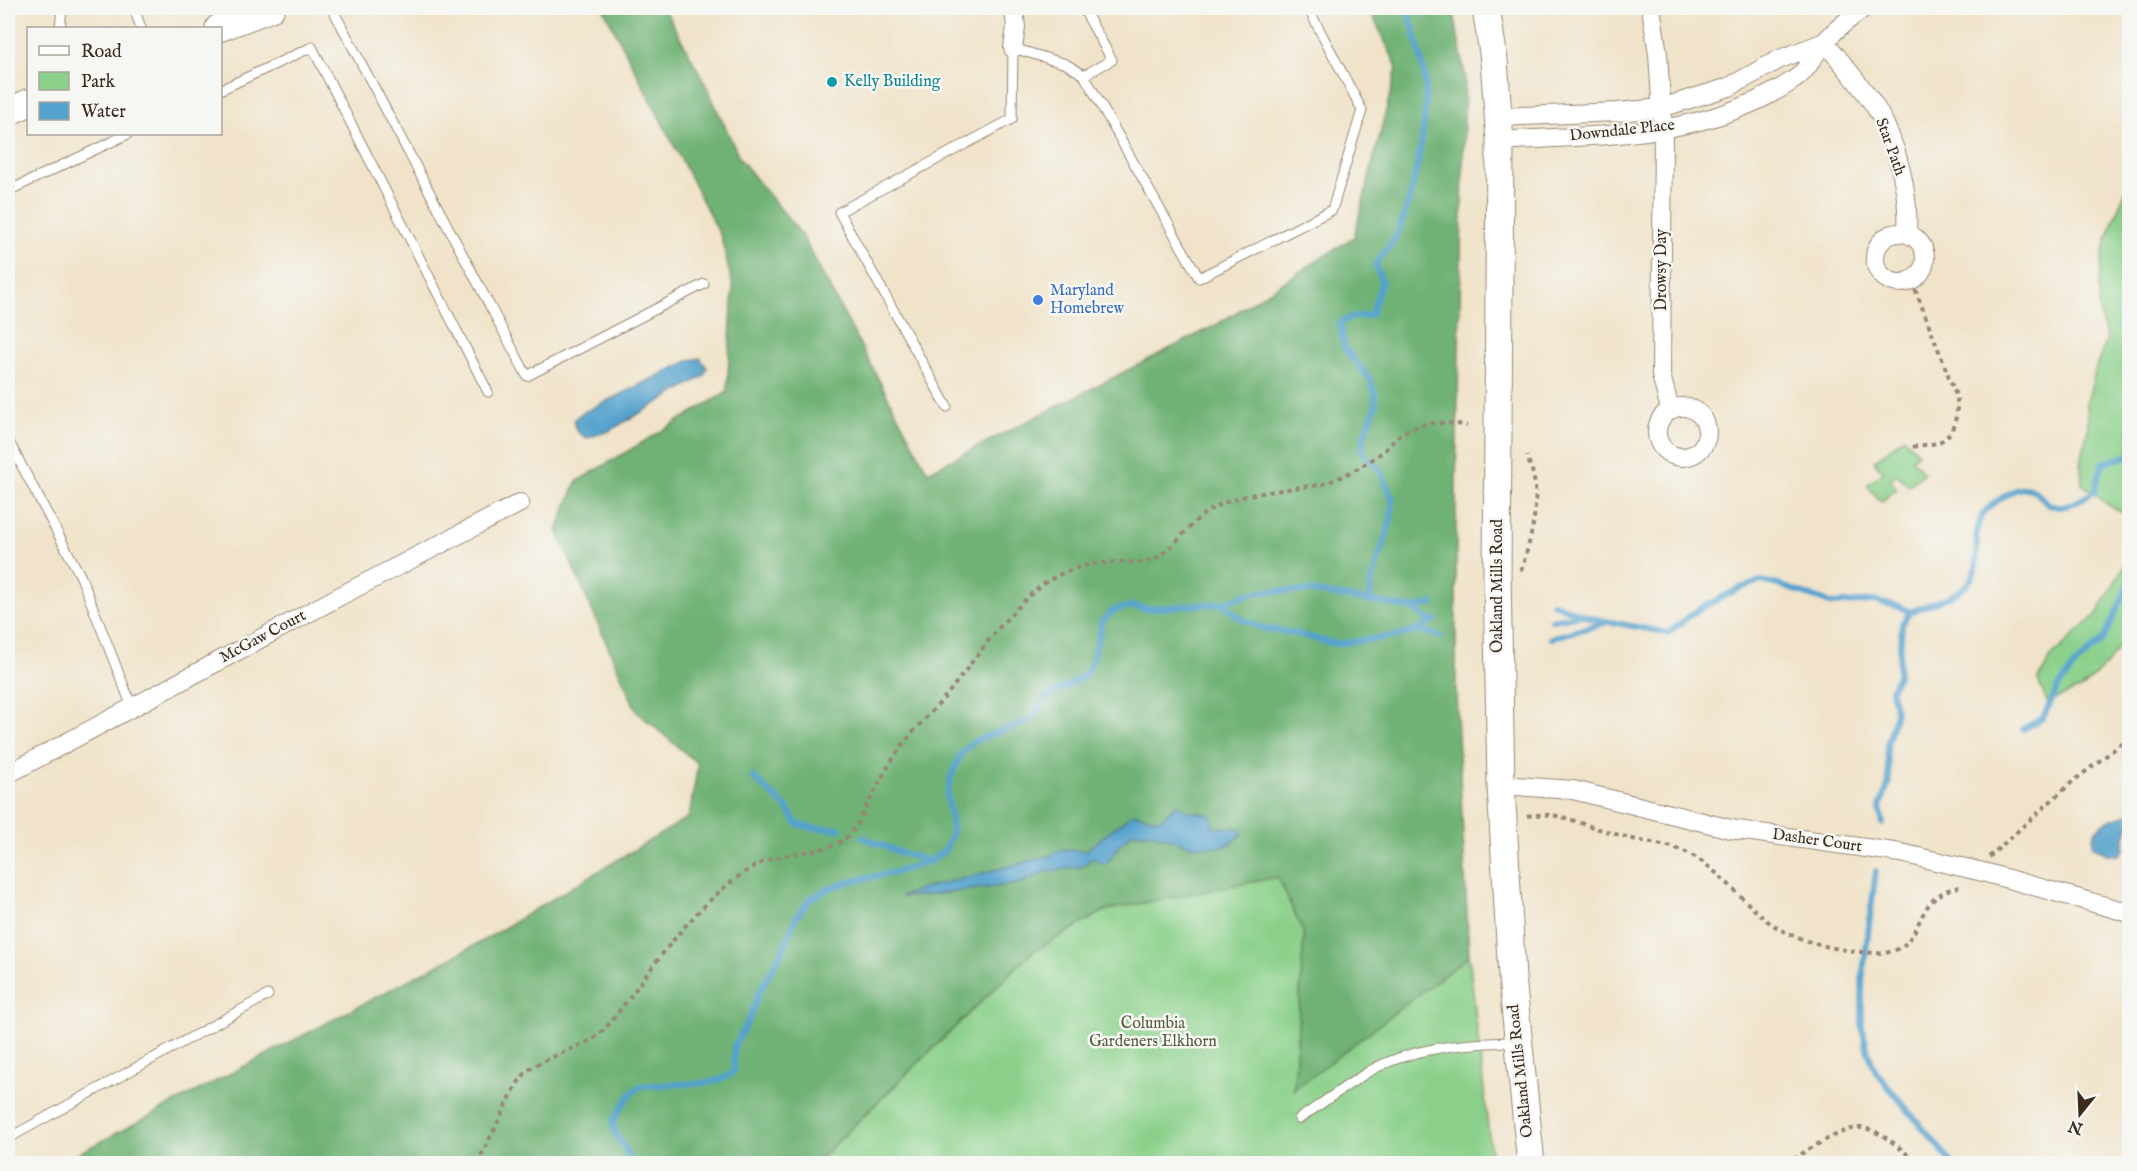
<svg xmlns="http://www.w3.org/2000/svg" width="2137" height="1171" font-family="'IM FELL English',serif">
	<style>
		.green { fill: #8ad08a; stroke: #627d54; stroke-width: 1.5 }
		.forest { fill: #6fb276; stroke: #556e4a; stroke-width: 1.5 }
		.water { fill: #54a2cd; stroke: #486676; stroke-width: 1.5 }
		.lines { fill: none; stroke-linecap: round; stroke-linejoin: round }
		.stream { stroke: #54a2cd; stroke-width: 6 }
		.lane-casing { stroke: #968674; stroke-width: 11 }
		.street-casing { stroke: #968674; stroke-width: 20 }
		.secondary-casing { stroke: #968674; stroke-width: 29 }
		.path { stroke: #968674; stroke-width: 4; stroke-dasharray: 4.5 4.5; stroke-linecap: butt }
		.lane { stroke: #fff; stroke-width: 9 }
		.street { stroke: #fff; stroke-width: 18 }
		.secondary { stroke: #fff; stroke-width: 27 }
		.culture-dot { fill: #0f9aa8; stroke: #f6f6f2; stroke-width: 2 }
		.shop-dot { fill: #3f7fe0; stroke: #f6f6f2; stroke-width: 2 }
		.labels { text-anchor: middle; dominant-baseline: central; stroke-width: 5; stroke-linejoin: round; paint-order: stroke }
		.culture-label { font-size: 16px; fill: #0d838f; stroke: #f6f6f2; text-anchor: start }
		.street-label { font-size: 16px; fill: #3b2a1e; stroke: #f6f6f2 }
		.shop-label { font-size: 16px; fill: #366cbe; stroke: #f6f6f2; text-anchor: start }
		.park-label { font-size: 16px; fill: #535c3e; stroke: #f6f6f2 }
	</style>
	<rect width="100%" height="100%" fill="#f6f6f2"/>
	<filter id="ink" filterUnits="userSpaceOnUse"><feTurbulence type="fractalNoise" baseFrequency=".0167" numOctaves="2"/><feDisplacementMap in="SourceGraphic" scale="12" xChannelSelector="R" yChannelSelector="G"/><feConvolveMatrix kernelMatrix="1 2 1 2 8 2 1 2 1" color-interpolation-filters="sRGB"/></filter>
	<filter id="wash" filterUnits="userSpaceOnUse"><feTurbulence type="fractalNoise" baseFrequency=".008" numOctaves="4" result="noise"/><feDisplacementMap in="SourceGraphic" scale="24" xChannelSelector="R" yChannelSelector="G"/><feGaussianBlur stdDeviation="1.35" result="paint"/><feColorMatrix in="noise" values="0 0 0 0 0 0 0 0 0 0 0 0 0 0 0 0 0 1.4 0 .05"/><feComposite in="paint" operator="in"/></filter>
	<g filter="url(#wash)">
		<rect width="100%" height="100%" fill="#f0e3c9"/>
		<g class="green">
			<polygon points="2129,183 2129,514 2111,507 2082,484 2081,463 2088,428 2087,403 2097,364 2107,340 2099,310 2099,280 2104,248 2114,219"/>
			<polygon points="1904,437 1918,453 1912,459 1924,473 1908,486 1897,474 1890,480 1897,489 1881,502 1867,485 1883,472 1874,461"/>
			<polygon points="2129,557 2129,633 2107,664 2084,687 2047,702 2038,680 2052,656 2097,614"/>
			<polygon points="1278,877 1304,934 1294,1089 1469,956 1492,1163 815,1164 1032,952 1106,910"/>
		</g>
		<polygon class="forest" points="603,8 664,8 706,85 740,159 801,234 928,472 1218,324 1354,237 1397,67 1369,8 1453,8 1465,76 1456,484 1456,693 1469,956 1294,1090 1304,934 1278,877 1106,910 1032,952 815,1163 58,1164 479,943 689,817 698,764 637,712 557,531 576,482 727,392 733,287 721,237"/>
		<g class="water">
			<path d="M700,358L707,368L704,376L609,431L587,438C578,433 574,430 574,420L580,414L690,360Z"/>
			<polygon points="1177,804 1189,811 1211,815 1213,827 1239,828 1242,835 1223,847 1192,846 1154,834 1133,832 1120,844 1107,863 1101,863 1092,858 1083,866 1046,872 1018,884 929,895 900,897 921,889 1049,856 1063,849 1085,851 1133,813 1160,820"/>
			<path d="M2127,814L2129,815C2130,828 2123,836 2124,849L2119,855L2107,854L2093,846C2090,825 2111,819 2127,814Z"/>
		</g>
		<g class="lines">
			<g class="stream">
				<path d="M1369,601L1371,583L1390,523L1393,500L1381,472L1362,451L1364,436L1376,405L1375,394L1370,379L1344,348L1340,322L1353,317L1371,315L1382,281L1375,264C1382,255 1392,245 1397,234C1413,198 1429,119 1425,80C1422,55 1414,31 1407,8"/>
				<polyline points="1221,603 1242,619 1262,628 1298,634 1335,644 1395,636 1420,630"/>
				<path d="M1552,603L1591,618L1668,633L1696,611L1740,588L1762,581L1782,586L1833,604L1874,601L1900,607L1910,612C1929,603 1952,600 1967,584C1986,565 1969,535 1983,514C1988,507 2001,498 2008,494C2041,475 2037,508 2061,507C2071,506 2085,497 2094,492L2103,463L2130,455"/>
				<polyline points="1412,608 1430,621 1436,620"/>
				<polyline points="1552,620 1581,615"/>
				<polyline points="1430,621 1420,630 1441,637"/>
				<polyline points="1551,638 1608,622"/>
				<polyline points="2023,729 2043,718 2057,689 2075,665 2103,640 2130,582"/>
				<polyline points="753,777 787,808 797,824 814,828 840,829"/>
				<polyline points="1883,824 1880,807 1889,782 1887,746 1896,712 1891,690 1898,676 1902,624 1910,612"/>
				<polyline points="862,837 901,853 929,861"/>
				<polyline points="1876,871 1862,981 1862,1028 1868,1052 1876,1072 1953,1164"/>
				<polyline points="631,1164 625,1148 615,1134 613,1121 628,1097 640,1086 705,1083 719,1080 730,1075 734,1070 734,1047 750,1017 759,992 784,948 796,917 810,899 830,888 852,881 897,872 930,861 944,851 952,834 951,820 947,796 951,776 961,754 974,741 1029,721 1047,696 1073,683 1086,674 1093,658 1100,632 1101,622 1114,610 1133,606 1146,609 1221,603 1249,594 1271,591 1309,591 1412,608 1433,604"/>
			</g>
		</g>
	</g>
	<g filter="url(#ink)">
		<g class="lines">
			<g class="lane-casing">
				<g id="lane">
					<polyline points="134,8 141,28"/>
					<polyline points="332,8 527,376 704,284"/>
					<polyline points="1083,8 1112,60 1084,75 1199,278 1332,210 1362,110 1308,8"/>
					<polyline points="60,28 62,8"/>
					<polyline points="220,90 312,47 488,392"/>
					<polyline points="8,191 128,134"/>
					<polyline points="947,407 839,212 1012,119 1013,48 1066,64 1084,75"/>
					<polyline points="8,440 81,577 132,707"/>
					<path d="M1299,1119C1321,1104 1344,1087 1368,1072C1411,1047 1466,1043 1516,1042"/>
					<polyline points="8,1136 14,1135 268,995"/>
				</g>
			</g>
			<g class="street-casing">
				<g id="street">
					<polyline points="1651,8 1658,54 1663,130 1661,375 1670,409"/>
					<path d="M1825,42C1842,63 1861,85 1876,108C1897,142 1910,194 1907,233"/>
					<polyline points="1013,48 1016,27 1014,8"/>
					<polyline points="1499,117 1617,112 1661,108 1729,87 1780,59 1825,42"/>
					<path d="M1500,141C1601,134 1706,140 1795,79C1806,72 1814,55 1823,44C1834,30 1850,18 1864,8"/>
					<circle cx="1900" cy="258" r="25"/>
					<circle cx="1682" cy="432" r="25"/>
					<polyline points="8,774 342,595 520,503"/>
					<polyline points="1501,785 1573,790 1731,829 1901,853 1983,872 2130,913"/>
				</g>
			</g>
			<g class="secondary-casing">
				<g id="secondary">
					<polyline points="1486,8 1494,60 1500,141 1497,575 1501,785 1512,977 1531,1164"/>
					<polyline points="219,28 271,8"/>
					<polyline points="8,112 28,103"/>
				</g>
			</g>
			<g class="path">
				<path d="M1912,281L1957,398C1958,413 1955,438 1936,443C1929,445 1920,445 1912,447"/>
				<path d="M1521,571C1530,542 1539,510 1534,479C1533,471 1529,464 1527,456"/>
				<path d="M1527,816C1558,811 1572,821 1602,830C1613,833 1625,837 1637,840C1653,844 1671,845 1686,852C1714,866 1736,893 1759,914C1788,941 1839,952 1878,953C1929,954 1908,893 1961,887"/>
				<polyline points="1989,857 2071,783 2130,737"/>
				<path d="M477,1164L517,1084L527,1071L541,1062L592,1040L606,1028C650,973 694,900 757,865C782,851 821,854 842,841C855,833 863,812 870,800C880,780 891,760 905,742C918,725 935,709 949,692C972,663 993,632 1019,606C1050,574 1074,564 1117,562C1130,561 1144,565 1156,558C1176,547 1190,522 1210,510C1236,494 1271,492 1301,487C1308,486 1317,486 1323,484C1341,478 1368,464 1382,452C1389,447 1395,438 1402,433C1423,421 1445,421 1467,426"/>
				<path d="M1786,1164C1802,1153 1840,1129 1858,1128C1876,1126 1905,1151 1917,1164"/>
			</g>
			<use href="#lane" class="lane"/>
			<use href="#street" class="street"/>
			<use href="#secondary" class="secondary"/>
		</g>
	</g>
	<circle class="culture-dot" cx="832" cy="82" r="6"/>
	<circle class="shop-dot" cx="1038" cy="300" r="6"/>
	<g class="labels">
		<g class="culture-label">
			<text x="844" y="82">Kelly Building</text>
		</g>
		<g class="street-label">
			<text transform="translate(1622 131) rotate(-6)">Downdale Place</text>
			<text transform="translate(1890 147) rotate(70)">Star Path</text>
			<text transform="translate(1662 270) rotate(-90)">Drowsy Day</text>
			<text transform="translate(1498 586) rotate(-90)">Oakland Mills Road</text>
			<text transform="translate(263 637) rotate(-28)">McGaw Court</text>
			<text transform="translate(1817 841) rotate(8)">Dasher Court</text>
			<text transform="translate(1521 1071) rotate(-96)">Oakland Mills Road</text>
		</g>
		<g class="shop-label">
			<text x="1050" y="291">Maryland<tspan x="1050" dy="18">Homebrew</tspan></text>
		</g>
		<g class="park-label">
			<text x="1153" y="1024">Columbia<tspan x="1153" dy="18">Gardeners Elkhorn</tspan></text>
		</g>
	</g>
	<rect width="2137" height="1171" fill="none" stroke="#f6f6f2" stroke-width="30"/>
	<rect x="27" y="27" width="195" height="108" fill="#f6f6f2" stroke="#aba49d" stroke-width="1.5"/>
	<rect x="39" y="46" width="30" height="9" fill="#ffffff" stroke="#aba49d" stroke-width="1.5"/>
	<text x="81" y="57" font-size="18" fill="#3b2a1e">Road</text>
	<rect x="39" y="72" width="30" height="18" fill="#8ad08a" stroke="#aba49d" stroke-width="1.5"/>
	<text x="81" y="87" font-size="18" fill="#3b2a1e">Park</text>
	<rect x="39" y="102" width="30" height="18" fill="#54a2cd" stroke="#aba49d" stroke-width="1.5"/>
	<text x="81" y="117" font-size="18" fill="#3b2a1e">Water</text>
	<g transform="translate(2080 1114) rotate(198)" stroke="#f6f6f2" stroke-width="4.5" paint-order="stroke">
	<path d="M0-4.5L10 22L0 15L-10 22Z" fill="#3b2a1e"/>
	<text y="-9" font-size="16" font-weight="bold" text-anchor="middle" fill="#3b2a1e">N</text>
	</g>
</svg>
